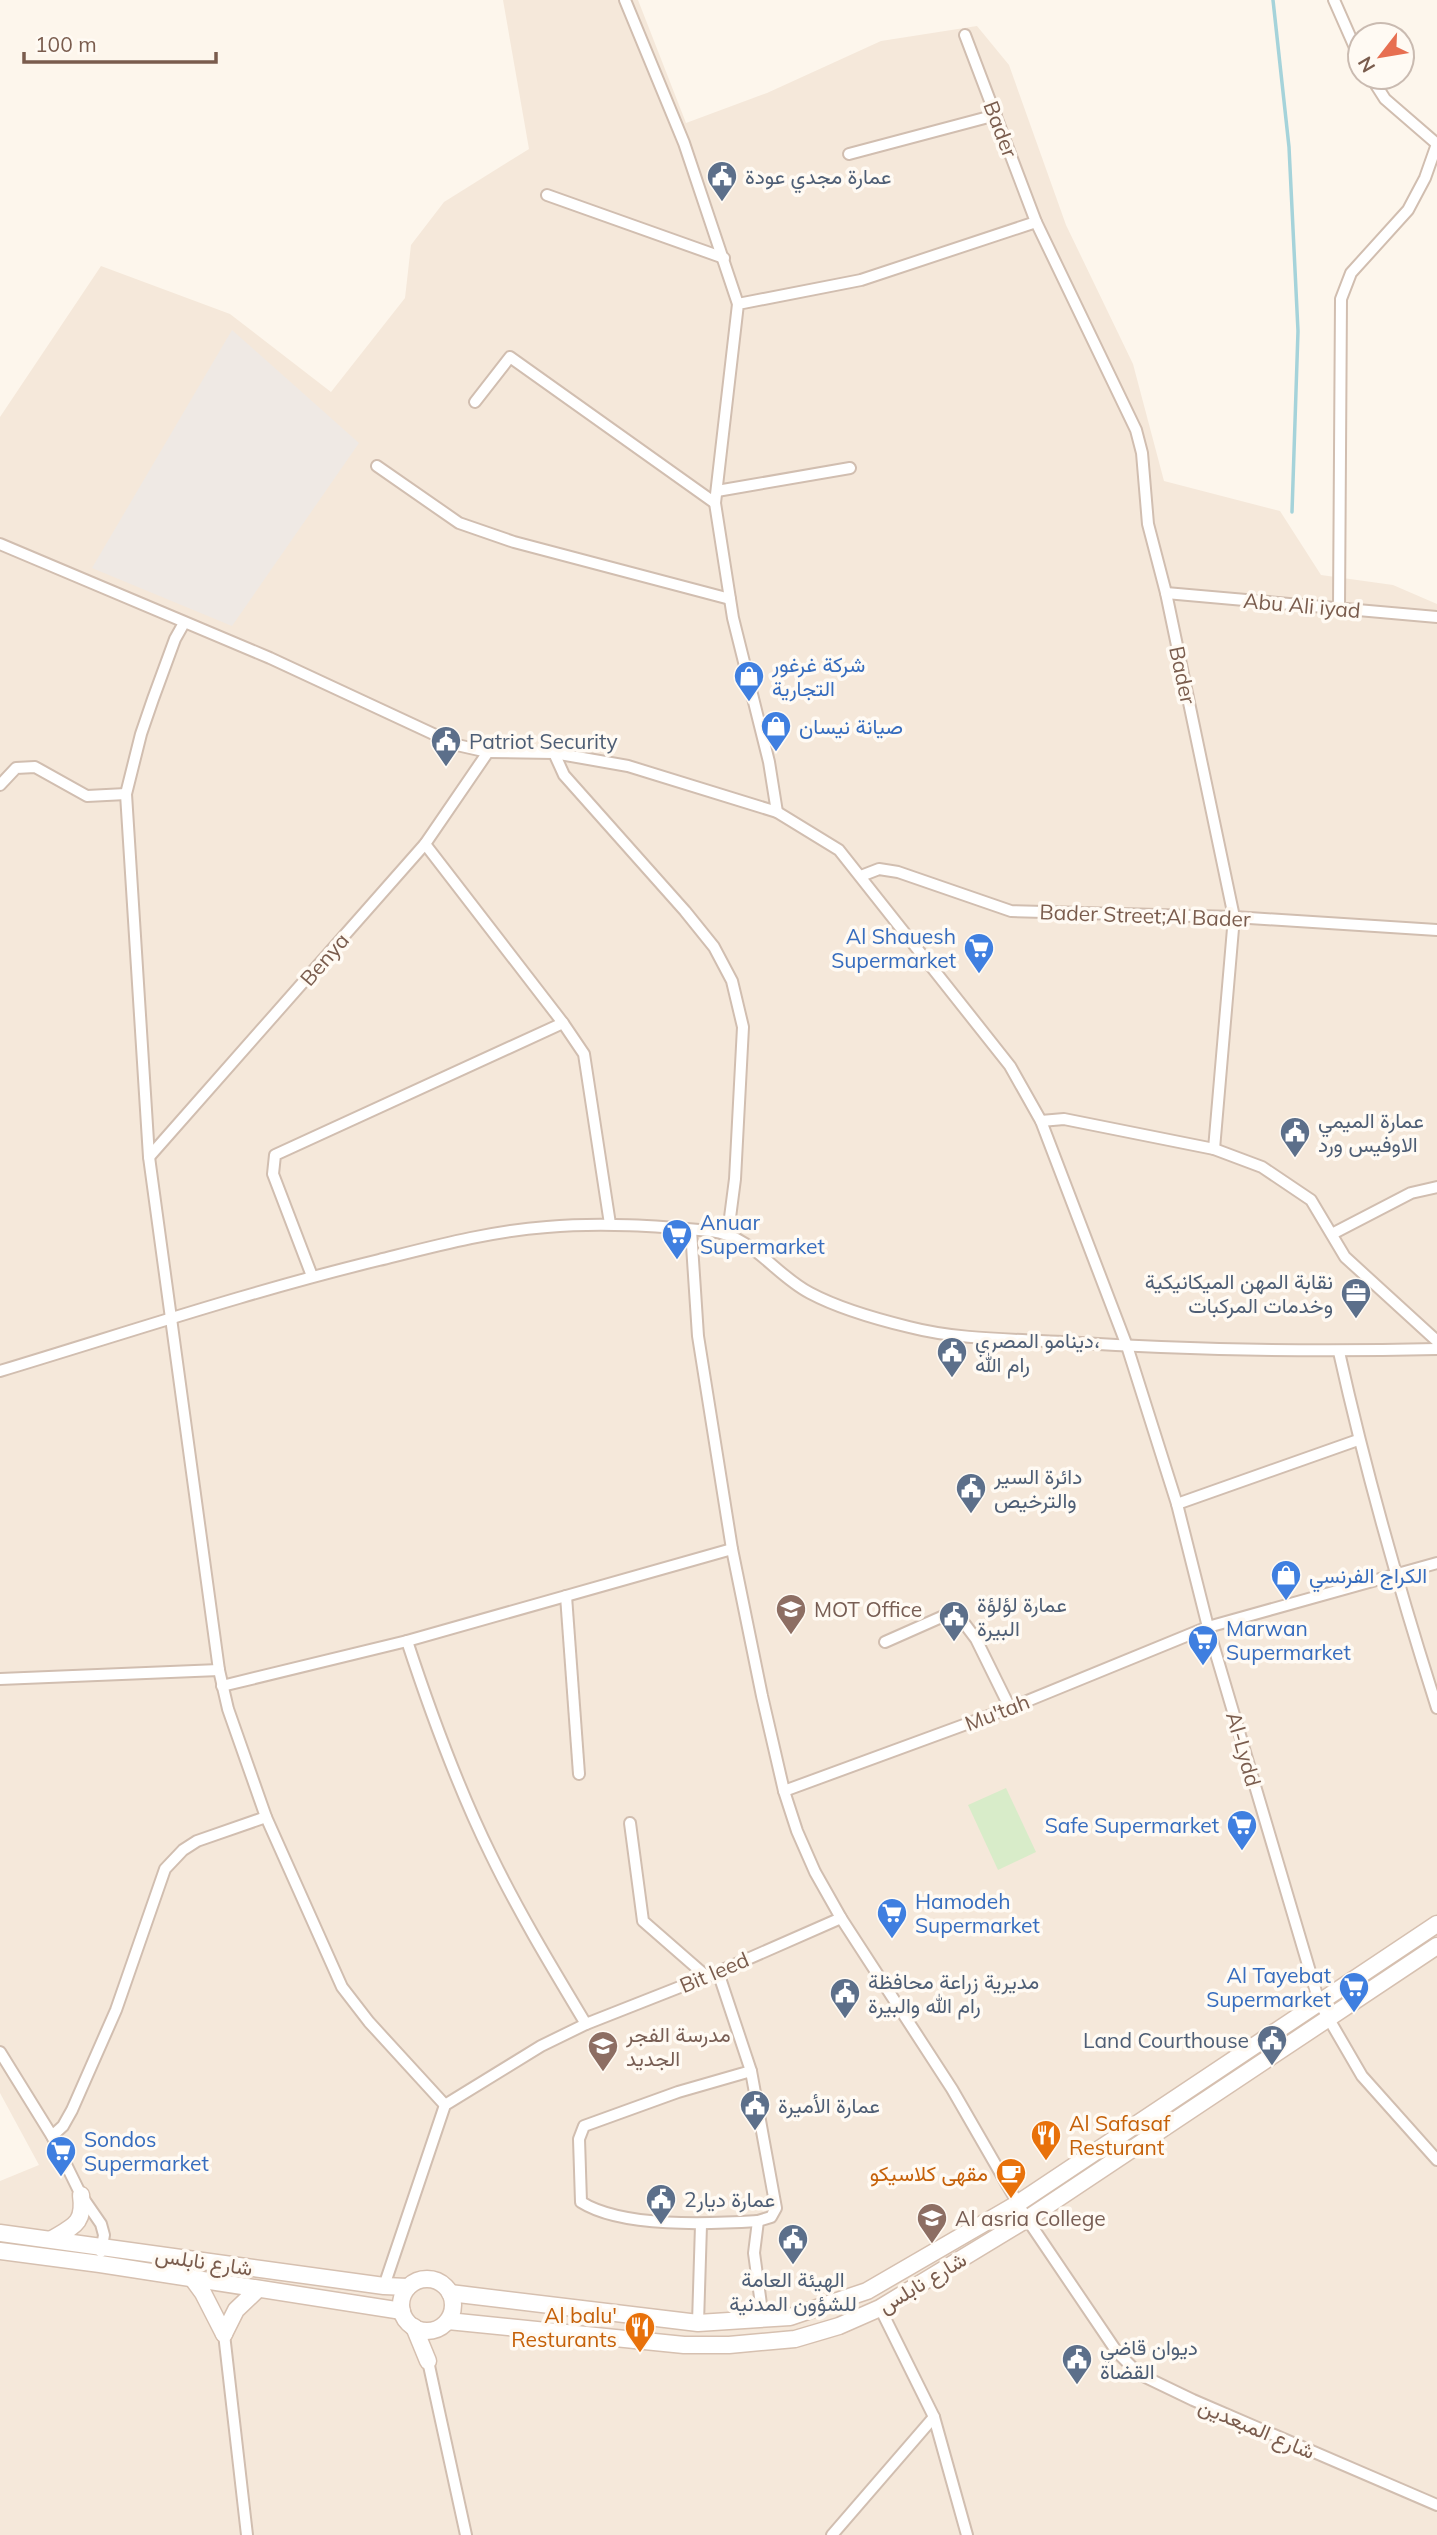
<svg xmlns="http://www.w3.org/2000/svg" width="1437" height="2535" font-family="Mulish,Vazirmatn,sans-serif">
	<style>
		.residential { fill: #f5e8da }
		.industrial { fill: #efe9e4 }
		.green { fill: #d8ecc9 }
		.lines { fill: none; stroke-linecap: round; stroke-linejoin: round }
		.stream { stroke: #a5d3da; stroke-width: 3.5 }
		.street-casing { stroke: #d1beb0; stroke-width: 14 }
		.secondary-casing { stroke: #d6c0b0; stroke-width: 19 }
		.street { stroke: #fff; stroke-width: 10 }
		.secondary { stroke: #fff; stroke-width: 16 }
		.labels { text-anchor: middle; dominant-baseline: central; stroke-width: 7; stroke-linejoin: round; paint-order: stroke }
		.street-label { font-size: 21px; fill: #7a5c4d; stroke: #fffaf3 }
		.service-label { font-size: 21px; fill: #4e5e75; stroke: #fffaf3; text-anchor: start }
		.shop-label { font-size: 21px; fill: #366cbe; stroke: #fffaf3; text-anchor: start }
		.education-label { font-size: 21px; fill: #785e54; stroke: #fffaf3; text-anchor: start }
		.food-label { font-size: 21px; fill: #c56008; stroke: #fffaf3; text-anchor: end }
	</style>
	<rect width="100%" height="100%" fill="#fdf6ec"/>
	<polygon class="residential" points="503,0 638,0 686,123 767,93 881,41 977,26 1009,65 1066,225 1133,364 1164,481 1280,511 1321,575 1393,585 1437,604 1437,2535 0,2535 0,2181 39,2165 0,2093 0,417 101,266 230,314 331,392 405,298 411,245 444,202 529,149"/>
	<polygon class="industrial" points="232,330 359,443 232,626 92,568"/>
	<polygon class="green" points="1006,1788 1036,1852 998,1870 968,1805"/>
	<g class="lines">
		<polyline class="stream" points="1273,0 1289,147 1298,331 1292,512"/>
		<g class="street-casing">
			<g id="street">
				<polyline points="625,0 684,143 738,304"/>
				<polyline points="1334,0 1360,59"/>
				<polyline points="965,35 1036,222 1136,430 1142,453 1148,524 1166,593 1234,917 1214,1149"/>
				<polyline points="1371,77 1385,99 1437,144"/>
				<polyline points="849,154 996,115"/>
				<polyline points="547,195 724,258"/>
				<polyline points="475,402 510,357 715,503"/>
				<polyline points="377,466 459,523 514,542 730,599"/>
				<polyline points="717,491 850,468"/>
				<polyline points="0,544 270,658 457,745 488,752 554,753 628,766 777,812 839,850 1010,1066 1041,1121 1127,1346 1177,1504 1208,1627 1319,2002 1362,2076 1437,2160"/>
				<polyline points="1166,593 1437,617"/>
				<polyline points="1339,608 1341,299 1351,273 1408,210 1425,178 1437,144"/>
				<polyline points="184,623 175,639 153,699 141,734 126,794 149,1157 219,1670 228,1709 266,1817 342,1987 369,2022 445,2105"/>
				<polyline points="554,753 564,775 685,911 714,947 732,981 743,1027 735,1179 728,1233"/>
				<polyline points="0,785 16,768 35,767 87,796 126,794"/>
				<polyline points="777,812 769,762 733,618 715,503 738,304 861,280 1036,222"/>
				<polyline points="425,844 563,1023 584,1054 610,1224"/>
				<polyline points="861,876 879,869 898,872 1011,911 1234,917 1437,930"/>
				<polyline points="1041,1121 1064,1119 1214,1149 1262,1167 1311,1200 1345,1257 1437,1341"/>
				<polyline points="149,1157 425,844 488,752"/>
				<polyline points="691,1230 698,1336 732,1549 762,1696 784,1791 797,1831 815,1872 841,1918 952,2089 1027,2219 1117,2352 1139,2374 1193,2400 1437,2505"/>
				<polyline points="1332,1234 1411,1193 1437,1187"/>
				<polyline points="312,1276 273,1174 275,1155 563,1023"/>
				<path d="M1339,1352C1366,1473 1399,1589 1437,1708"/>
				<path d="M0,1371C126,1333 251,1291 379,1260C435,1246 490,1231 547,1227C602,1222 657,1226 711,1231C753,1236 775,1275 810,1293C840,1309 876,1319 909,1327C959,1340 1013,1339 1064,1342C1188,1350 1313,1352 1437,1349"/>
				<polyline points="1177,1504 1358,1440"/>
				<polyline points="566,1596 579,1774"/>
				<path d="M407,1641C431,1714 457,1786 491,1855C519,1913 553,1969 586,2024"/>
				<polyline points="885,1642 955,1611 976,1639 1010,1708"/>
				<polyline points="0,1679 219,1670"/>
				<polyline points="222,1686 407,1641 732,1549"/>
				<polyline points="784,1791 1010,1708 1208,1627 1437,1563"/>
				<polyline points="630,1823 643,1921 706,1976"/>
				<path d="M718,1972L751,2071L678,2092L584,2126L579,2139L581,2202C622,2228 710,2224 758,2221"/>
				<polyline points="0,2052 52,2136 81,2195 101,2224 104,2235 101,2252"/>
				<polyline points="751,2071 776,2208 771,2217 758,2221 754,2253 763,2319"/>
				<polyline points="52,2136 63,2126 72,2110 116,2010 165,1869 183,1850 197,1841 266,1817"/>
				<polyline points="384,2286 445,2105 541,2046 586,2024 718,1972 841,1918"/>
				<polyline points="880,2308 934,2417 967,2535"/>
				<polyline points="698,2323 701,2225"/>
				<polyline points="224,2334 247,2535"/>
				<polyline points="428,2361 466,2535"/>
				<polyline points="832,2535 934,2417"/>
			</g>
		</g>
		<g class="secondary-casing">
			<g id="secondary">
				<polyline points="0,2233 384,2286 408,2287"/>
				<path d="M52,2239C74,2226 85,2223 81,2195"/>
				<polyline points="0,2251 100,2264 402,2311"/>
				<polyline points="192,2278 203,2293 224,2334"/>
				<circle cx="427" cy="2305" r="26"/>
				<polyline points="450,2293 698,2323 790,2317 867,2291 1017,2204 1437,1924"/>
				<polyline points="448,2321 684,2345 729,2345 795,2339 839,2326 880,2308 1027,2219 1437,1946"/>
				<polyline points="414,2327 428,2361"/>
				<polyline points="224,2334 236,2310 257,2290"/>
			</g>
		</g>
		<use href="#street" class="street"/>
		<use href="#secondary" class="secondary"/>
	</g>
	<defs>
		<g id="civic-pin" transform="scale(1.575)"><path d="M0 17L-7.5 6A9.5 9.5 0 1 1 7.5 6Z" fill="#5c6f8a" stroke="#fffaf3"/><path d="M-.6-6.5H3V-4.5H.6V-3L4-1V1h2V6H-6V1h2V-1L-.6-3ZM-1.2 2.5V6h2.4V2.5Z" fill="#fff"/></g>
		<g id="shop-pin" transform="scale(1.575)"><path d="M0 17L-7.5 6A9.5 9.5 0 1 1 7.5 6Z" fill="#3f7fe0" stroke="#fffaf3"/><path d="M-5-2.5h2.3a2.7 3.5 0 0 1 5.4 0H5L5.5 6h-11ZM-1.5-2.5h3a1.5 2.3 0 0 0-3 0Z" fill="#fff"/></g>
		<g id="supermarket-pin" transform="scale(1.575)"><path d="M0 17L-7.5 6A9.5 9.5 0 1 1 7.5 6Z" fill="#3f7fe0" stroke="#fffaf3"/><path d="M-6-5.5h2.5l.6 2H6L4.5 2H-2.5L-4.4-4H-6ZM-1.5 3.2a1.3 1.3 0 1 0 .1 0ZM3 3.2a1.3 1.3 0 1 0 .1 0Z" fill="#fff"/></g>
		<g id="office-pin" transform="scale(1.575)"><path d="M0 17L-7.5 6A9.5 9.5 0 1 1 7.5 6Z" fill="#5c6f8a" stroke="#fffaf3"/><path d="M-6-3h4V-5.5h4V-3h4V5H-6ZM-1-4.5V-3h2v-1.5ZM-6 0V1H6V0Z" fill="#fff"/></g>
		<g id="school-pin" transform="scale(1.575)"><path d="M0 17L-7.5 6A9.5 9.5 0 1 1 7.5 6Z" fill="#8d6e63" stroke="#fffaf3"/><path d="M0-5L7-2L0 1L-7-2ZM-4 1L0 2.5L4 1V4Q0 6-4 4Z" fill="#fff"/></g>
		<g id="restaurant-pin" transform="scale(1.575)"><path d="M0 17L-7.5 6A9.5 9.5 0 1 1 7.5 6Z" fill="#e8710a" stroke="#fffaf3"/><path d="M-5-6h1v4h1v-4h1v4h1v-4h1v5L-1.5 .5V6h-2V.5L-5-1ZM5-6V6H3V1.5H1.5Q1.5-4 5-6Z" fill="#fff"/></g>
		<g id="cafe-pin" transform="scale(1.575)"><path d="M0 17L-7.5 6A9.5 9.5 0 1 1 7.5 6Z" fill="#e8710a" stroke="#fffaf3"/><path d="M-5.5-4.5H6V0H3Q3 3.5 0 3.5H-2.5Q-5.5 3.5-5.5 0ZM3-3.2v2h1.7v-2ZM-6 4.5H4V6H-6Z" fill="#fff"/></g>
		<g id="university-pin" transform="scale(1.575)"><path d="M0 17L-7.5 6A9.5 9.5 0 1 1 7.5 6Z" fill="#8d6e63" stroke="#fffaf3"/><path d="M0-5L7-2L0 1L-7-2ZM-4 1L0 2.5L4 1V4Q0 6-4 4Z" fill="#fff"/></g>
	</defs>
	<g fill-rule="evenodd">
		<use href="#civic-pin" x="722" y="176"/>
		<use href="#shop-pin" x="749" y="676"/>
		<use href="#shop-pin" x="776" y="726"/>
		<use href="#civic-pin" x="446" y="741"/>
		<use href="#supermarket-pin" x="979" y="948"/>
		<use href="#civic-pin" x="1295" y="1132"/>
		<use href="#supermarket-pin" x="677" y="1234"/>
		<use href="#office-pin" x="1356" y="1293"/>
		<use href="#civic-pin" x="952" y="1352"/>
		<use href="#civic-pin" x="971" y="1488"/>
		<use href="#shop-pin" x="1286" y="1575"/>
		<use href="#school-pin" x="791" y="1609"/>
		<use href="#civic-pin" x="954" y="1616"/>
		<use href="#supermarket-pin" x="1203" y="1640"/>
		<use href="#supermarket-pin" x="1242" y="1825"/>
		<use href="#supermarket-pin" x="892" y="1913"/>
		<use href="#supermarket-pin" x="1354" y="1987"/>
		<use href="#civic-pin" x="845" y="1993"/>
		<use href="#civic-pin" x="1272" y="2040"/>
		<use href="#school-pin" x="603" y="2046"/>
		<use href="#civic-pin" x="755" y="2105"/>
		<use href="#restaurant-pin" x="1046" y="2135"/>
		<use href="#supermarket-pin" x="61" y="2151"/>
		<use href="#cafe-pin" x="1011" y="2173"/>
		<use href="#civic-pin" x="661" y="2199"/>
		<use href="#university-pin" x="932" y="2218"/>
		<use href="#civic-pin" x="793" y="2239"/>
		<use href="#restaurant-pin" x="640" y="2327"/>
		<use href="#civic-pin" x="1077" y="2359"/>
	</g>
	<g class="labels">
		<g class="street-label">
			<text transform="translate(1001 129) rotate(69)">Bader</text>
			<text transform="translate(1302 605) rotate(5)">Abu Ali iyad</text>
			<text transform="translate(1183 675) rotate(78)">Bader</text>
			<text transform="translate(1145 915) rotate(2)">Bader Street;Al Bader</text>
			<text transform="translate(324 959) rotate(-49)">Benya</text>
			<text transform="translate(997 1712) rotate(-21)">Mu'tah</text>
			<text transform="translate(1244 1749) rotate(74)">Al-Lydd</text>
			<text transform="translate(714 1972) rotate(-23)">Bit leed</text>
			<text transform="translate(204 2261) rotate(8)">شارع نابلس</text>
			<text transform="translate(922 2282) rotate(-31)">شارع نابلس</text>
			<text transform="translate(1257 2428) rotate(23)">شارع المبعدين</text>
		</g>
		<g class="service-label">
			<text x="745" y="176">عمارة مجدي عودة</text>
			<text x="469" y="741">Patriot Security</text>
			<text x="1318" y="1120">عمارة الميمي<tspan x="1318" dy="24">الاوفيس ورد</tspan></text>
			<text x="1333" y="1281" text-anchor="end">نقابة المهن الميكانيكية<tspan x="1333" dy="24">وخدمات المركبات</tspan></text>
			<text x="975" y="1340">دينامو المصري،<tspan x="975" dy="24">رام الله</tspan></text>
			<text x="994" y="1476">دائرة السير<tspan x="994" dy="24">والترخيص</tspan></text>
			<text x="977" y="1604">عمارة لؤلؤة<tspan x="977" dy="24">البيرة</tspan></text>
			<text x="868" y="1981">مديرية زراعة محافظة<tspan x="868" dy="24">رام الله والبيرة</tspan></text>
			<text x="1249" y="2040" text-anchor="end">Land Courthouse</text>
			<text x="778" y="2105">عمارة الأميرة</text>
			<text x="684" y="2199">عمارة ديار2</text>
			<text x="793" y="2279" text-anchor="middle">الهيئة العامة<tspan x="793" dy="24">للشؤون المدنية</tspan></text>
			<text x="1100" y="2347">ديوان قاضي<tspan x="1100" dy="24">القضاة</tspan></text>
		</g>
		<g class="shop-label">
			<text x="772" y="664">شركة غرغور<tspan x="772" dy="24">التجارية</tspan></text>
			<text x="799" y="726">صيانة نيسان</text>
			<text x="956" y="936" text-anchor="end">Al Shauesh<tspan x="956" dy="24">Supermarket</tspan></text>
			<text x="700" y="1222">Anuar<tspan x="700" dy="24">Supermarket</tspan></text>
			<text x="1309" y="1575">الكراج الفرنسي</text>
			<text x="1226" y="1628">Marwan<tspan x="1226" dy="24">Supermarket</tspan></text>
			<text x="1219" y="1825" text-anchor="end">Safe Supermarket</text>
			<text x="915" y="1901">Hamodeh<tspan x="915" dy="24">Supermarket</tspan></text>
			<text x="1331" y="1975" text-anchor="end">Al Tayebat<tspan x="1331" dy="24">Supermarket</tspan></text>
			<text x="84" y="2139">Sondos<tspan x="84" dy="24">Supermarket</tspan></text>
		</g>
		<g class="education-label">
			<text x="814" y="1609">MOT Office</text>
			<text x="626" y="2034">مدرسة الفجر<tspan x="626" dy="24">الجديد</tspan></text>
			<text x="955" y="2218">Al asria College</text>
		</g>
		<g class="food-label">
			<text x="1069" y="2123" text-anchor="start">Al Safasaf<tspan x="1069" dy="24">Resturant</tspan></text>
			<text x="988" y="2173">مقهی كلاسيكو</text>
			<text x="617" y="2315">Al balu'<tspan x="617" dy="24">Resturants</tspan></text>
		</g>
	</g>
	<g transform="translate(1381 56) rotate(239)"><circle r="33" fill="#fffaf3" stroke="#cabbb1" stroke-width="2"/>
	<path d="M0-5L12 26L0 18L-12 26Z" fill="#e76f51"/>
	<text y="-10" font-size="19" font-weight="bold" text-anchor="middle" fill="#7a5c4d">N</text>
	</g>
	<path d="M24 52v10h192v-10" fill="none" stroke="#7a5c4d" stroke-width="3.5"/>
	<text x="35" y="52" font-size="21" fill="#7a5c4d" stroke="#fffaf3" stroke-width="5" paint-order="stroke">100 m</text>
</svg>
